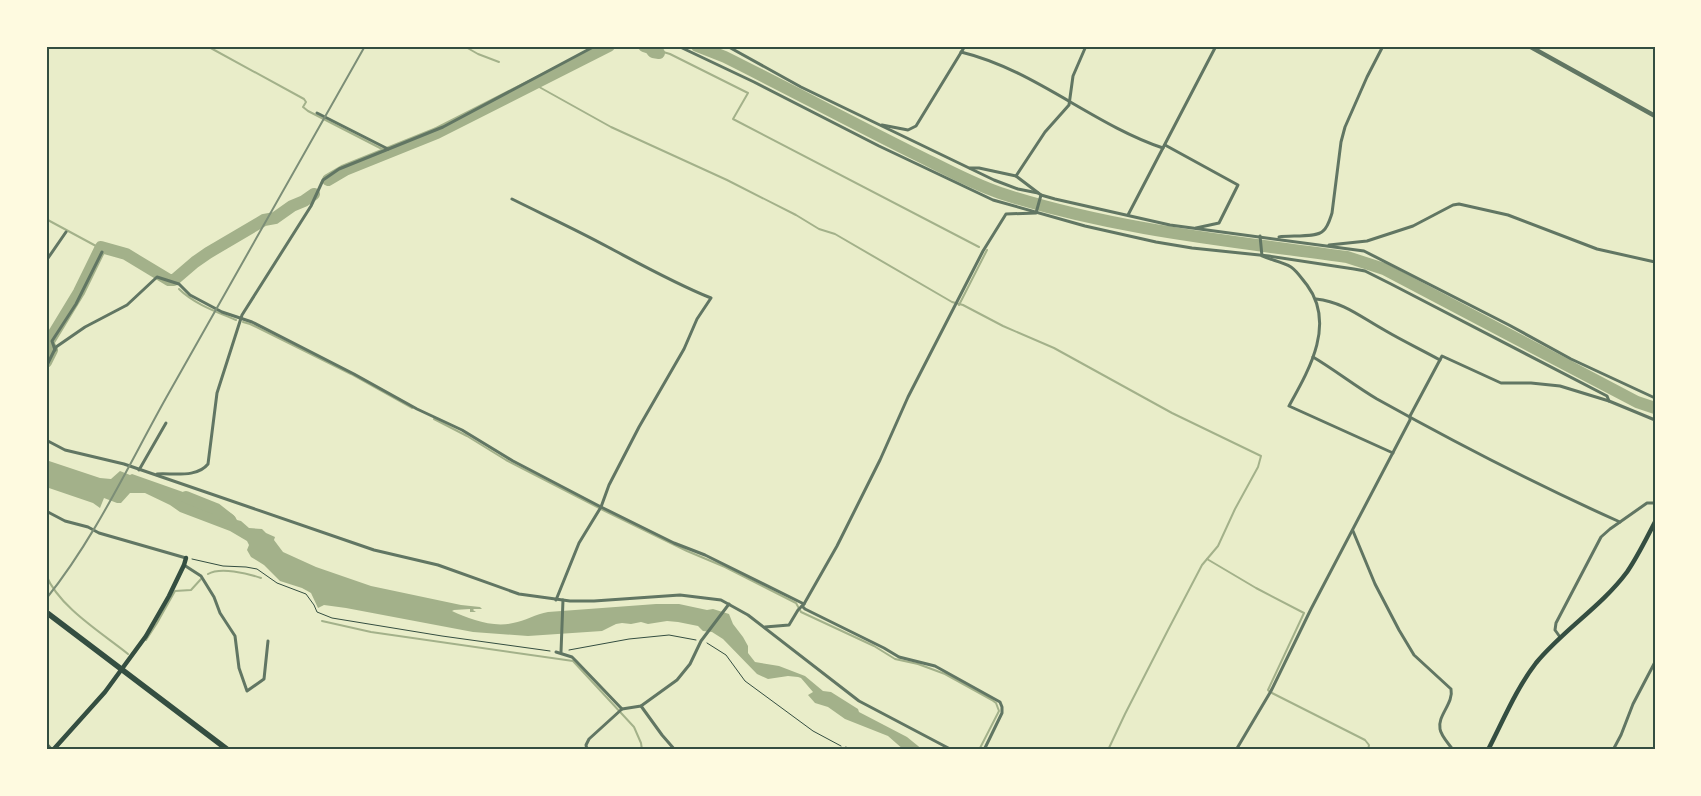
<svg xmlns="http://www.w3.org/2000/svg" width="1701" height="796" font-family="Barlow,sans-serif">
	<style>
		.water { fill: #a3b18a }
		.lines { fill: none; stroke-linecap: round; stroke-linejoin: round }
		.stream { stroke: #a3b18a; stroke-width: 2 }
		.river { stroke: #a3b18a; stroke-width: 12 }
		.path { stroke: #344e41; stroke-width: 1 }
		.minor { stroke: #617663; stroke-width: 3 }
		.tertiary { stroke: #617663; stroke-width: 4.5 }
		.secondary { stroke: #344e41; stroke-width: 4.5 }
		.trunk { stroke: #344e41; stroke-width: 5.5 }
		.rail { stroke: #7c8e77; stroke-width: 2 }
		.neatline { fill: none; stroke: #344e41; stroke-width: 2 }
	</style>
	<rect width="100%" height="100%" fill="#e9edc9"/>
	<path class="water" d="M46,460L100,478L111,479L120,471L130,475L132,474L200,498L204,501L201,505L202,507C214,513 230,506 237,520L241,521L249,528L262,529L266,533L275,537L274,540L283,552L316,567L371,586L461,605L480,607L482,609H474L473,610L476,612H470V609L454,610L452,611C469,619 493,628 513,623C525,621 536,614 548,612L656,604H679L707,610L713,609L729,614L733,624L743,637L748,646V653L755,662L779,666L805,676L823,691L831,692L858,709L859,712L907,737L923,750H904L888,736L845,719L828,707L815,703L808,695L813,692L801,678L798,677L788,676L768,679L757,674L723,639L712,632L703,631L698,626L678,622L667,621L648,624L641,622L631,624L622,623L616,624L602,631L528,636L473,632L346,608L324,605L318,608L311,593L302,588L280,581L264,565L251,557L247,550L249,545L247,541L230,531L180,512L170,505L145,493H130L121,503H117L104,498L100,508L93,503L46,487Z"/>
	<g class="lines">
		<g class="stream">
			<polyline points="207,46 304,99 306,102 303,107 308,111 382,149"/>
			<polyline points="464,46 478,54 499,62"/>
			<polyline points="650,48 670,54 748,93 733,119 979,247"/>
			<polyline points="532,83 611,127 727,180 796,215 819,229 835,234 952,302 963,305 1003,326 1054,348 1172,413 1261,456 1258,467 1235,509 1218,546 1202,565 1168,630 1125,714 1108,750"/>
			<polyline points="387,151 389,152"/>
			<polyline points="46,219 96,246 101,247"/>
			<path d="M179,289C194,304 217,312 236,320"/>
			<polyline points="959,305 987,250"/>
			<polyline points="243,322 250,324 351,374 412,408"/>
			<polyline points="434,419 467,436 506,460 603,510 687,551 725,567 796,603 801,612 874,646 895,659 918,664 945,674 992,700 996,703 999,711 979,750"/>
			<polyline points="1207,559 1256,588 1304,613 1268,690 1269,691"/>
			<path d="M208,574C220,567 247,573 261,578"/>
			<path d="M46,575C59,607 102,633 128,654"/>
			<polyline points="322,621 371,632 573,661 634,727 641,743 642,750"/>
			<polyline points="146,640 157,623 175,591 191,590 201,579"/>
			<polyline points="1272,693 1365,740 1369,745 1368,750"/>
		</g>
		<g class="river">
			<polyline points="644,46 650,48 653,52 659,53"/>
			<path d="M697,46L725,57C787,88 849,121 911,152C940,166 970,183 1000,193C1113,230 1230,241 1347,257L1384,269L1637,402L1655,408"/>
			<polyline points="328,180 345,170 437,133 609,46"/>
			<polyline points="46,362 52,350 48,343 79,292 101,247 126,254 169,280 174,280 195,262 208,253 264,220 275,218 292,206 304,201 314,194"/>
			<polyline points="186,497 216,509 230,520"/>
		</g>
		<g class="path">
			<polyline points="192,559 223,566 246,567 257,569 277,583 306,594 314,605 317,612 332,618 442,636 550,651"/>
			<polyline points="707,643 726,655 745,681 813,731 841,746"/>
			<polyline points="569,650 629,639 669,635 696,640"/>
		</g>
		<g class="minor">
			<polyline points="678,46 754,82 879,146 993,200 1085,226 1156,242 1192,248 1269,256 1354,269 1365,271 1391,284 1607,396 1609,401"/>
			<polyline points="727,46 801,87 994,180 1018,189 1038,193"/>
			<path d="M961,52C1035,70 1092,124 1163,148"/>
			<polyline points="317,113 388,149"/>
			<polyline points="882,125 908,130 916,126 965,46"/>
			<polyline points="1165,145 1238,185 1219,223 1196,228"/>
			<polyline points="970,168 979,168 1016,176 1041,195 1055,199 1170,225 1364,251 1509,325 1571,359 1655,398"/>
			<polyline points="1016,176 1045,132 1069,105 1073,76 1086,46"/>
			<path d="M512,199C544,215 577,230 608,247C642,265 676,284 711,298L697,319L684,349L639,427L609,485L601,507L579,543L556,600"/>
			<polyline points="1128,215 1216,46"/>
			<path d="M1260,236L1262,256C1271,260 1283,262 1291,267C1297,271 1302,279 1307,285C1336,324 1309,370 1289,406L1393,453"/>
			<path d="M1279,237C1290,235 1317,238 1323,231C1328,227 1330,219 1332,213L1341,142L1345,127L1367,77L1383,46"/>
			<polyline points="1329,245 1367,241 1413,226 1453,205 1459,204 1508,215 1597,249 1655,262"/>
			<polyline points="46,261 66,232"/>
			<path d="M1316,299C1344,302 1362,318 1386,331C1403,341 1422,350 1440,360"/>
			<polyline points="55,350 52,341 76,304 102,252"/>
			<path d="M1313,357C1335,370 1355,386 1377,399C1456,443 1537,485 1620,522"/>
			<polyline points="46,367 56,347 85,327 127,305 157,277 179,284 190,295 222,312 252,322 354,374 417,409 462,430 513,461 601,507 674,543 705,555 804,604"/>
			<polyline points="46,440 65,450 124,464 374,550 438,565 519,594 570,601 594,601 680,595 721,600 748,615 859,701 952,750"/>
			<polyline points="139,470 166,423"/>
			<path d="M157,474C174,473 197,478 208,464L217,393L242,315L311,206L323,180L339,169L443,127L595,46"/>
			<polyline points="46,511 65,521 88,527 99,533 186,558"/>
			<path d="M1353,531L1375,584L1399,630L1414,655L1451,689C1454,703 1437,716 1440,729C1441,736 1449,744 1453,750"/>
			<polyline points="184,565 201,576 214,597 220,613 235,636 239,668 247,691 264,679 268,641"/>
			<polyline points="802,606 805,609 884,648 899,657 935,666 1000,702 1002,707 1002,713 984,750"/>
			<polyline points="765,627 789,625 798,610 804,604 837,546 880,460 908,397 983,251 1006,214 1036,213 1041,195"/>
			<polyline points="1560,637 1555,630 1556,623 1601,537 1610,529 1647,503 1655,503"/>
			<polyline points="556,652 572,657 576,661 622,709"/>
			<polyline points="561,652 563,600"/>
			<polyline points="641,706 662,735 675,750"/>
			<polyline points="46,743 52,750"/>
			<polyline points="587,750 586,745 589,739 622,709 641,706 677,680 690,664 701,641 729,604"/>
			<polyline points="845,750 846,748"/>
			<polyline points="1236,750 1271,691 1311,609 1410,420 1410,416 1442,356 1501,383 1531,383 1560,386 1609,401 1655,420"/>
			<polyline points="1613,750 1621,735 1633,704 1655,662"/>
		</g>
		<polyline class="tertiary" points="1529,46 1655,116"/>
		<g class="secondary">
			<polyline points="53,750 105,692 146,636 169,596 184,565 186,558"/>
			<path d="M1488,750C1503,721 1516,689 1536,663C1563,630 1601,607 1627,572C1638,556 1646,539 1655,522"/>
		</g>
		<polyline class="trunk" points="46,612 228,750"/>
		<path class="rail" d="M46,599C95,538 128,466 166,398C232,281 299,164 365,46"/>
	</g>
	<rect width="1701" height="796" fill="none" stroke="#fefae0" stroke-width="95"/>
	<rect x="48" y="48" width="1606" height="700" class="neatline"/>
</svg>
